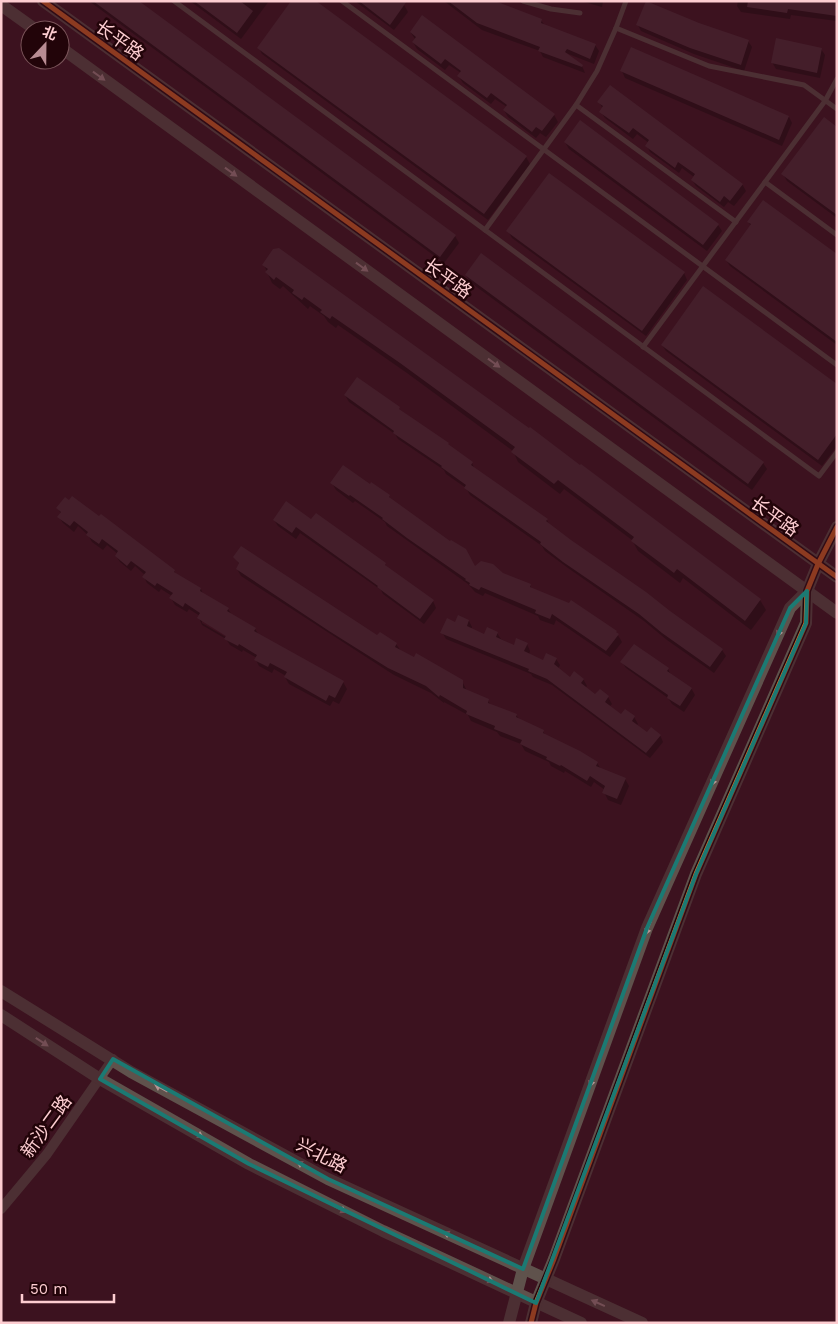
<svg xmlns="http://www.w3.org/2000/svg" width="838" height="1324" font-family="'Work Sans','Noto Sans SC',sans-serif">
	<style>
		.shadow { fill: #0007; fill-rule: evenodd }
		.building { fill: #4e2d39 }
		.lines { fill: none; stroke-linecap: round; stroke-linejoin: round }
		.service { stroke: #5f524c; stroke-width: 5 }
		.minor { stroke: #5f524c; stroke-width: 10 }
		.tertiary { stroke: #5f524c; stroke-width: 12 }
		.cycleway-casing { stroke: #220409; stroke-width: 8 }
		.cycleway { stroke: #ed6a23; stroke-width: 5 }
		.oneway { fill: #b69695 }
		.marked { fill: none; stroke: #1b7a73; stroke-width: 4; stroke-linejoin: round }
		.labels { text-anchor: middle; dominant-baseline: central; stroke-width: 5; stroke-linejoin: round; paint-order: stroke }
		.street-label { font-size: 18px; fill: #fdcdd1; stroke: #220409 }
	</style>
	<rect width="100%" height="100%" fill="#3c121f"/>
	<g class="shadow">
		<polygon points="89,1 136,1 455,236 459,243 444,263"/>
		<polygon points="190,1 269,1 241,39"/>
		<polygon points="355,1 399,1 404,5 408,12 394,30"/>
		<polygon points="444,1 491,1 541,20 545,26 595,45 599,51 594,64 566,53 582,66 585,73 543,57 540,51 482,30"/>
		<polygon points="581,1 603,1 602,7"/>
		<polygon points="738,1 837,1 837,21 791,15 790,19 741,12 737,6"/>
		<polygon points="423,17 554,115 558,122 546,137 540,133 536,138 508,117 504,110 507,107 495,99 491,104 463,83 459,77 461,73 449,65 445,70 417,49 413,42 415,39 411,33"/>
		<polygon points="698,24 748,41 752,47 744,71 694,54 641,31 638,25"/>
		<polygon points="259,48 526,157 530,164 488,220 262,54"/>
		<polygon points="821,49 825,55 820,78 776,69 772,62"/>
		<polygon points="622,71 789,117 792,123 782,146 625,78"/>
		<polygon points="599,102 742,184 746,191 734,206 728,202 724,207 696,186 692,180 694,177 682,168 679,173 650,152 647,146 649,143 637,134 633,139 605,118 601,112 603,109"/>
		<polygon points="837,128 837,218 787,181 783,174"/>
		<polygon points="565,142 718,225 722,231 707,251 569,149"/>
		<polygon points="748,222 837,256 837,345 730,266 726,260 751,226"/>
		<polygon points="508,231 684,273 687,280 646,336 512,238"/>
		<polygon points="264,265 580,467 581,466 760,600 766,610 751,630 683,578 680,583 638,551 632,540 564,489 560,494 518,462 513,451 407,373 338,325 336,328 328,322 324,316 310,306 308,309 283,286 280,289 272,283"/>
		<polygon points="466,275 763,463 767,469 752,490 470,282"/>
		<polygon points="662,345 837,386 837,446 822,466 666,351"/>
		<polygon points="357,378 472,463 475,470 547,520 550,526 722,650 726,656 714,673 667,640 644,621 568,568 545,551 542,546 470,495 466,488 446,474 444,470 398,439 395,434 349,402 345,395"/>
		<polygon points="332,483 370,485 389,496 391,500 475,567 502,574 530,585 532,589 616,632 622,642 610,657 556,620 554,625 540,620 538,616 485,593 483,596 475,592 468,584 387,526 385,522 355,501 353,503 336,490"/>
		<path d="M58,508L174,571L176,574L201,589L203,594L228,609L232,615L255,629L259,635L343,682L347,689L339,704L333,701L330,706L289,684L285,677L286,676L274,669L272,673L259,666L256,660L257,658L243,650L242,652L230,645L226,639L202,625L199,618L200,616L189,609L187,612L175,605L171,598L172,596L161,589L159,592L147,583L144,577L145,575L135,566L131,571L120,562L116,556L118,554L107,545L103,550L92,542L88,535L78,526L74,532L63,523L59,517L61,514ZM202,620L232,638L231,640L202,623Z"/>
		<polygon points="274,520 312,521 385,564 387,568 433,601 436,608 424,624 383,594 381,590 300,533 296,539 278,526"/>
		<polygon points="235,557 378,636 396,644 401,651 462,681 467,691 488,700 491,706 516,715 520,720 543,731 545,735 597,763 601,769 625,779 629,786 621,805 608,800 604,792 605,790 594,782 591,787 565,771 564,773 551,766 549,762 525,751 521,744 500,736 497,732 471,721 468,715 444,702 444,703 431,693 394,675 241,576 237,569 239,564"/>
		<polygon points="469,621 472,627 471,630 485,635 497,633 501,639 514,646 527,644 530,651 529,655 544,661 556,659 560,665 558,669 570,678 583,679 587,686 585,688 595,696 600,690 608,697 612,704 609,707 621,716 634,717 638,724 636,726 647,734 660,735 663,742 650,758 552,685 533,677 531,674 446,639 442,632 456,623"/>
		<polygon points="622,662 668,669 671,675 691,688 695,695 684,712 672,704 668,698 626,668"/>
	</g>
	<g class="building">
		<polygon points="93,1 139,1 456,235 440,257"/>
		<polygon points="194,1 240,1 253,11 237,33"/>
		<polygon points="291,1 316,1 527,156 484,214 257,48"/>
		<polygon points="359,1 407,1 390,25"/>
		<polygon points="448,1 495,1 542,19 541,23 596,44 590,59 567,49 565,52 583,65 582,67 538,51 540,47 477,23"/>
		<polygon points="646,1 699,23 749,40 741,65 690,48 636,25"/>
		<polygon points="748,1 837,1 837,16 788,9 787,13 747,7"/>
		<polygon points="422,15 555,114 542,131 536,127 532,132 503,110 507,105 491,93 487,98 457,76 461,71 445,59 441,64 412,42 416,37 410,32"/>
		<polygon points="776,38 822,48 817,73 771,63"/>
		<polygon points="631,47 789,116 779,140 620,71"/>
		<polygon points="610,85 743,184 730,201 724,196 720,202 691,180 695,174 678,162 675,168 645,146 649,140 633,128 629,133 599,112 603,106 597,102"/>
		<polygon points="824,117 837,127 837,215 781,174"/>
		<polygon points="580,120 719,224 703,245 564,142"/>
		<polygon points="549,173 685,272 642,331 506,231"/>
		<polygon points="763,200 837,254 837,342 725,260 751,224 747,222"/>
		<polygon points="279,248 529,428 530,427 580,465 581,464 761,599 745,621 677,569 674,573 631,541 634,537 558,480 554,484 511,452 515,447 400,363 332,316 330,319 320,312 322,310 304,297 302,300 292,293 294,290 276,277 274,280 265,272 268,269 262,265 273,249"/>
		<polygon points="481,253 764,462 748,484 465,275"/>
		<polygon points="703,286 837,384 837,434 818,460 661,345"/>
		<polygon points="357,377 400,407 399,409 449,443 448,444 473,462 471,465 548,519 546,521 571,540 646,592 670,611 723,649 710,667 662,633 639,614 563,562 540,544 541,542 464,488 466,485 441,467 442,466 393,433 394,431 344,395"/>
		<polygon points="343,465 370,484 371,482 390,495 389,497 450,541 451,540 466,549 475,566 481,561 493,564 503,573 531,584 530,587 569,603 571,600 617,631 616,632 619,634 606,651 552,614 550,619 535,613 536,610 481,587 479,590 469,585 470,583 465,580 466,579 407,538 382,519 383,518 350,495 349,496 330,483"/>
		<polygon points="72,496 99,516 101,514 175,570 174,572 201,588 200,591 229,608 227,611 256,628 254,631 344,681 335,698 329,695 326,701 284,677 287,672 270,663 268,667 254,660 257,655 239,644 238,646 224,639 226,636 197,618 200,613 185,603 183,607 169,598 173,593 157,583 155,586 142,577 146,572 131,561 127,566 115,556 118,551 102,539 99,544 86,535 88,532 74,521 70,526 57,517 61,512 56,508 65,497 69,500"/>
		<polygon points="286,501 311,519 316,513 386,563 385,565 434,600 420,619 377,587 378,586 296,527 292,533 273,520"/>
		<polygon points="241,546 377,635 380,632 397,643 395,647 414,657 416,653 463,680 463,688 489,699 488,703 517,714 516,717 544,730 543,733 580,751 598,762 596,766 626,778 617,799 602,793 605,786 590,776 587,781 561,765 560,766 546,759 547,757 520,744 522,740 494,729 495,726 466,714 467,711 440,695 439,697 426,686 388,668 329,631 236,569 239,563 233,557"/>
		<polygon points="458,615 469,620 467,626 484,634 487,627 498,632 496,637 514,645 516,638 528,643 524,651 543,660 546,653 557,658 554,664 570,677 574,671 584,679 581,683 595,694 600,689 609,696 605,702 621,714 625,709 635,716 632,721 647,732 651,727 661,735 646,753 547,679 528,671 529,669 440,633 447,618 455,622"/>
		<polygon points="634,644 669,668 667,671 692,688 680,706 667,698 668,695 620,662"/>
	</g>
	<g class="lines">
		<g class="service">
			<polyline points="174,1 819,476 837,452"/>
			<polyline points="342,1 837,365"/>
			<polyline points="523,1 551,9 580,13"/>
			<polyline points="616,28 709,66 804,85 837,109"/>
			<polyline points="576,105 736,222"/>
			<polyline points="765,182 837,235"/>
			<polyline points="485,230 576,105 597,71 616,28 626,1"/>
			<polyline points="643,347 825,101 837,79"/>
		</g>
		<polyline class="minor" points="1,1209 47,1154 113,1059"/>
		<g class="tertiary">
			<polyline points="43,1 837,577"/>
			<polyline points="1,5 36,30"/>
			<polyline points="60,47 837,613"/>
			<polyline points="1,991 131,1072 328,1179 642,1323"/>
			<polyline points="1,1015 100,1079 249,1164 383,1231 581,1323"/>
			<polyline points="509,1323 523,1269 647,928 790,608 807,591"/>
			<polyline points="531,1323 536,1303 554,1259 696,874 806,623 807,591 818,564 837,527"/>
		</g>
		<g class="cycleway-casing">
			<g id="cycleway">
				<polyline points="43,1 837,577"/>
				<polyline points="531,1323 536,1303 554,1259 696,874 806,623 807,591 818,564 837,527"/>
			</g>
		</g>
		<use href="#cycleway" class="cycleway"/>
	</g>
	<defs><path id="oneway-solid" d="M-6-.8H1V-3.2L6.5 0L1 3.2V.8H-6Z" transform="scale(1.25)"/></defs>
	<g class="oneway">
		<use href="#oneway-solid" transform="translate(99 76) rotate(36)"/>
		<use href="#oneway-solid" transform="translate(231 172) rotate(36)"/>
		<use href="#oneway-solid" transform="translate(362 267) rotate(36)"/>
		<use href="#oneway-solid" transform="translate(494 363) rotate(36)"/>
		<use href="#oneway-solid" transform="translate(780 630) rotate(114)"/>
		<use href="#oneway-solid" transform="translate(714 779) rotate(114)"/>
		<use href="#oneway-solid" transform="translate(648 928) rotate(112)"/>
		<use href="#oneway-solid" transform="translate(42 1042) rotate(33)"/>
		<use href="#oneway-solid" transform="translate(592 1080) rotate(110)"/>
		<use href="#oneway-solid" transform="translate(161 1088) rotate(-151)"/>
		<use href="#oneway-solid" transform="translate(197 1134) rotate(29)"/>
		<use href="#oneway-solid" transform="translate(303 1165) rotate(-151)"/>
		<use href="#oneway-solid" transform="translate(340 1209) rotate(27)"/>
		<use href="#oneway-solid" transform="translate(450 1235) rotate(-155)"/>
		<use href="#oneway-solid" transform="translate(487 1279) rotate(25)"/>
		<use href="#oneway-solid" transform="translate(598 1303) rotate(-156)"/>
	</g>
	<path d="M0 0H838V1324H0ZM807,591L806,623L696,874L536,1303L249,1164L100,1079L113,1059L328,1179L523,1269L647,928L790,608Z" fill="#3c121f" fill-opacity=".55" fill-rule="evenodd"/>
	<path class="marked" d="M807,591L806,623L696,874L536,1303L249,1164L100,1079L113,1059L328,1179L523,1269L647,928L790,608Z"/>
	<g class="labels">
		<g class="street-label">
			<text transform="translate(120 40) rotate(36)">长平路</text>
			<text transform="translate(448 278) rotate(36)">长平路</text>
			<text transform="translate(775 516) rotate(36)">长平路</text>
			<text transform="translate(46 1126) rotate(-54)">新沙二路</text>
			<text transform="translate(322 1155) rotate(27)">兴北路</text>
		</g>
	</g>
	<rect width="838" height="1324" fill="none" stroke="#fdcdd1" stroke-width="5"/>
	<g transform="translate(45 45) rotate(22)"><circle r="24" fill="#220409" stroke="#7a5459"/>
	<path d="M0-4L9 19L0 12L-9 19Z" fill="#b98c93"/>
	<text y="-8" font-size="14" font-weight="bold" text-anchor="middle" fill="#fdcdd1">北</text>
	</g>
	<path d="M22 1294v8h92v-8" fill="none" stroke="#fdcdd1" stroke-width="2.5"/>
	<text x="30" y="1294" font-size="15" fill="#fdcdd1" stroke="#220409" stroke-width="4" paint-order="stroke">50 m</text>
</svg>
